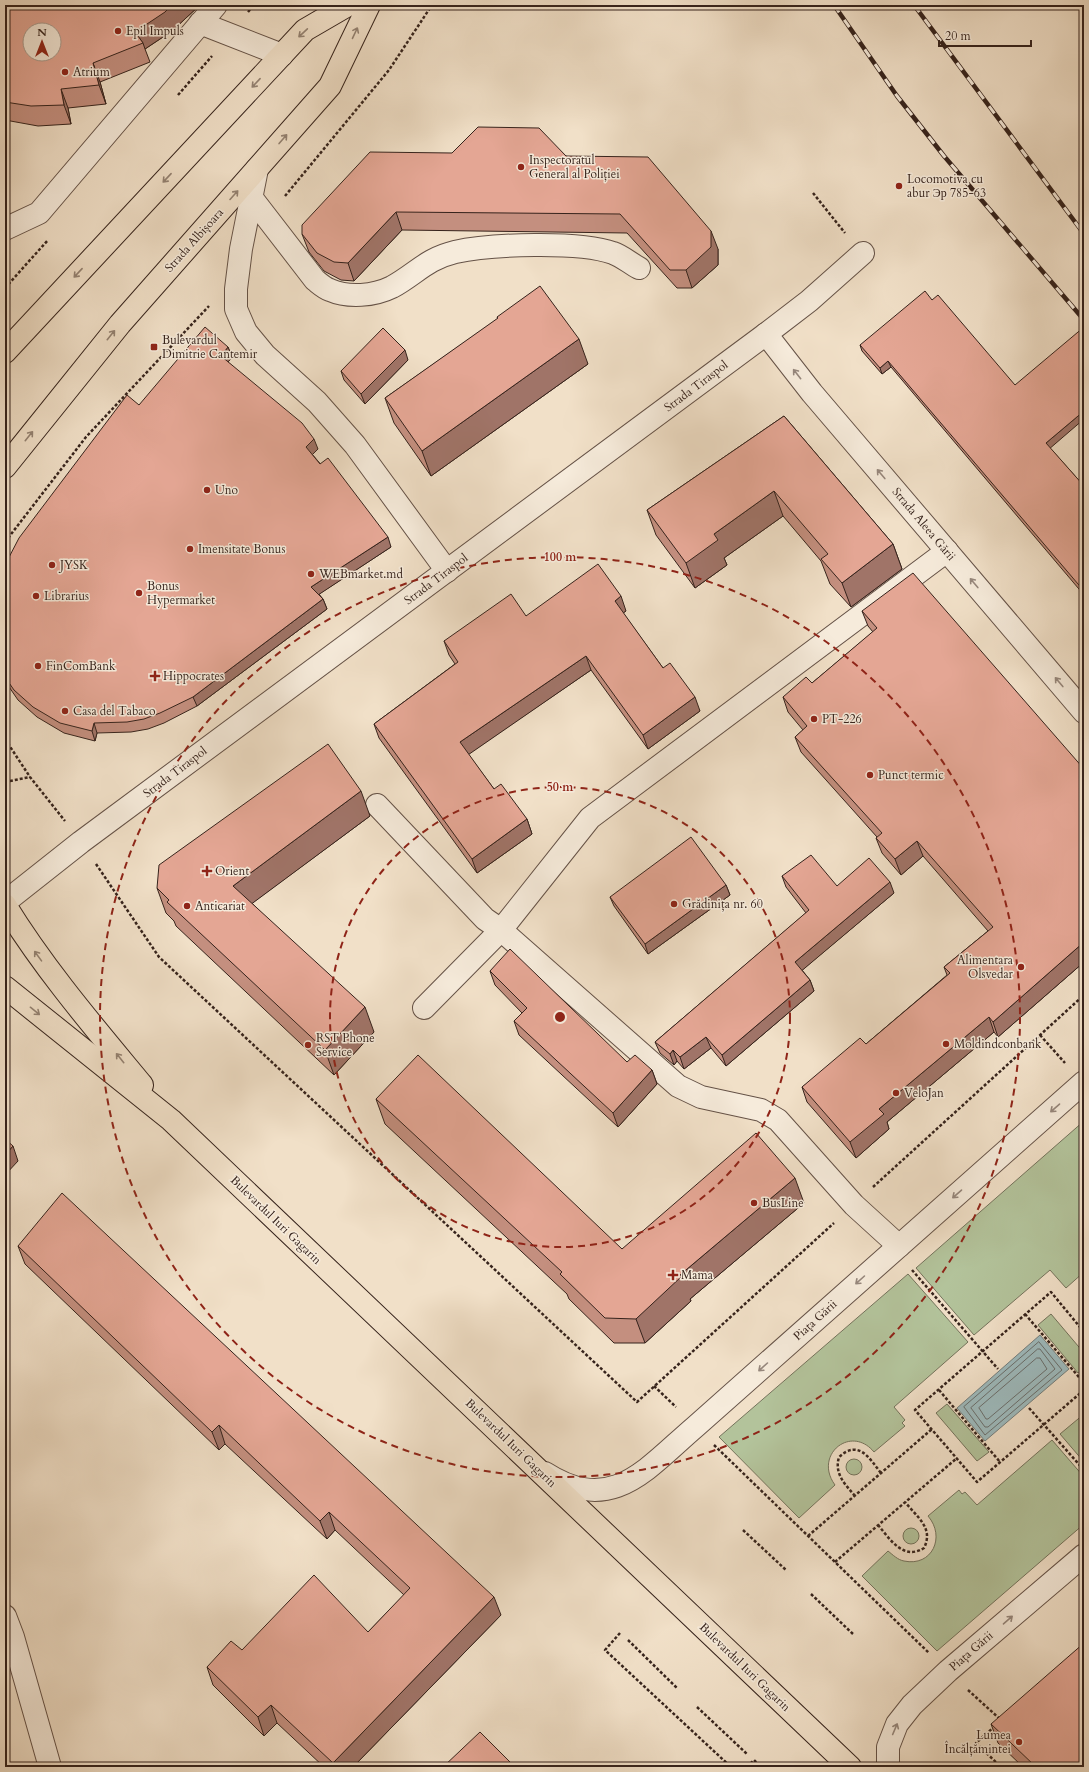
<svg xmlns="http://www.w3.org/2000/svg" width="1089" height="1772" font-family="Cardo,serif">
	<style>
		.green { fill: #b3c39b; stroke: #74735c }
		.water { fill: #9ebbbe; stroke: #747e7d }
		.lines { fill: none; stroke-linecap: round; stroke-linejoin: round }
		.shore { stroke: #6a6f6d; stroke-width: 1 }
		.minor-casing { stroke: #655247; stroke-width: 24 }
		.major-casing { stroke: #36231c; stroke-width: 24 }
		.path { stroke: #36231c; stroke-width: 2.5; stroke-dasharray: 3 2; stroke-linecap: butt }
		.minor { stroke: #f6ebdb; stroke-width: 22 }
		.major { stroke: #f1e0c8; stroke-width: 22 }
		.rail-casing { stroke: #36231c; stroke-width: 4.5 }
		.rail { stroke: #f6ebdb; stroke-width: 3; stroke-dasharray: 9; stroke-linecap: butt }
		.wall { fill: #c48f7f; stroke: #36231c }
		.shaded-wall { fill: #a07468; stroke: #36231c }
		.building { fill: #e4a694; stroke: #36231c; fill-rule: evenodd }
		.oneway { stroke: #948272 }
		.oneway2 { stroke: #96877c }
		.ring { fill: none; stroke: #8f2418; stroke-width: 2; stroke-dasharray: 7 5 }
		.poi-dot { fill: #8f2418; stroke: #f6ebdb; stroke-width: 1.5 }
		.labels { text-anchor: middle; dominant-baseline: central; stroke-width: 3; stroke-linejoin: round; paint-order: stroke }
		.poi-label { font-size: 12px; fill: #36231c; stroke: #f6ebdb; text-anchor: start }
		.street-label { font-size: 12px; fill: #36231c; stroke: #f6ebdb }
		.centre { fill: #8f2418; stroke: #f6ebdb; stroke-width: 2 }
		.ring-label { font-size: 12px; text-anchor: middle; font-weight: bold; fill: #8f2418; stroke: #f6ebdb; stroke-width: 3; stroke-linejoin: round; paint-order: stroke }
	</style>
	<rect width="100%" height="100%" fill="#f1e0c8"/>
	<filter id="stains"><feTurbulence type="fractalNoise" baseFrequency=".005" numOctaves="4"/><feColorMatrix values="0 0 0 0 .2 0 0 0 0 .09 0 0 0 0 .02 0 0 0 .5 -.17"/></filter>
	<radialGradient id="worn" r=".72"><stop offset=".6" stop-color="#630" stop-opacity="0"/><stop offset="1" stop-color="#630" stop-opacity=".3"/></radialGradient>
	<g class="green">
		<polygon points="1084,1121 1084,1272 1066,1288 1050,1270 974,1335 916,1268"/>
		<path d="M908,1274L968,1342L894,1407L905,1420L902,1423L905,1426L874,1452C851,1424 813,1455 835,1485L799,1518L719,1437Z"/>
		<polygon points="1051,1314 1084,1353 1084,1369 1078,1373 1038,1325"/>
		<polygon points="947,1404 989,1452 977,1461 936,1413"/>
		<polygon points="1084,1414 1084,1462 1060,1434"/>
		<path d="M1052,1440L1084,1477V1524L937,1651L862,1576L888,1551C893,1555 898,1560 904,1561C932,1567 946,1537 928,1516L959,1490L962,1494L965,1492L977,1505Z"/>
		<circle cx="854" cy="1467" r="8"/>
		<circle cx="911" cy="1536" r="8"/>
	</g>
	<polygon class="water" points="1040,1335 1069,1369 985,1441 957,1408"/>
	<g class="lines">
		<g class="shore">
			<polygon points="1039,1342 1062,1370 985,1435 964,1407"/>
			<polygon points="1038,1349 1040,1349 1055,1369 988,1427 985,1427 971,1408"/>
			<polygon points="1037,1358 1040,1358 1047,1369 988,1419 986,1419 979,1408"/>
		</g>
		<g class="minor-casing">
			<g id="minor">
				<polyline points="200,23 282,55"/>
				<polyline points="257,169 241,249 236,289 236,309 246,332 265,355 317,402 355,445 447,571"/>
				<path d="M251,197L315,280C319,283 324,288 330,290C348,298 374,296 392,287C416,274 426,259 455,252C490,244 580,241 613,253C622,256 631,264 639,268"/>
				<polyline points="5,229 39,213 216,5"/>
				<polyline points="766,334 812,393 1084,712"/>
				<polyline points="377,805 485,919 501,930 678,1086 701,1097 761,1110 778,1120 854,1205 899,1246"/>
				<polyline points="5,902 81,842 766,334 809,301 863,253"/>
				<polyline points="424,1008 501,930 590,818 947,551"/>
				<path d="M545,1473C612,1516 646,1469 695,1427L1084,1082"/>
				<polyline points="5,1616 13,1637 50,1767"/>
				<polyline points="888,1767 888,1747 897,1724 912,1705 948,1671 1084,1555"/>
			</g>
		</g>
		<g class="major-casing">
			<g id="major">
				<polyline points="5,352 305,30 348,5"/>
				<polyline points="5,467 120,324 330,86 369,5"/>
				<path d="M5,905C45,970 94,1027 142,1085"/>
				<polyline points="5,987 171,1120 850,1767"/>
			</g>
		</g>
		<g class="path">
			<polyline points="248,12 254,5"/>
			<polyline points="178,95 212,56"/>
			<polyline points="813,193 845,233"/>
			<polyline points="285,196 389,70 432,5"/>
			<polyline points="5,288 48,240"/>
			<polyline points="5,542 86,437 209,306"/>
			<polyline points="5,739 30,777 65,821"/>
			<polyline points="5,782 30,777"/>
			<polyline points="96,864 159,957 637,1402 834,1223"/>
			<polyline points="1040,1035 1065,1063"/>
			<polyline points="873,1187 1084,995"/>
			<polyline points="912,1270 998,1369"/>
			<polyline points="1025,1314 1084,1383"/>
			<polyline points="1084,1332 1051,1292 915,1410 977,1482 1084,1390"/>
			<polyline points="654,1386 676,1407"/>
			<polyline points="939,1390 1000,1462"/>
			<polyline points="1029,1408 1084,1470"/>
			<polyline points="714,1445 929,1653"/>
			<path d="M855,1496C845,1484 834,1474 839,1457C859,1439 869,1458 881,1473"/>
			<path d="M878,1525C890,1539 903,1561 924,1548C934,1528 917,1517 905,1502"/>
			<polyline points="743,1530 786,1570"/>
			<polyline points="808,1536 932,1429"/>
			<polyline points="835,1562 957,1458"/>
			<polyline points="811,1594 854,1635"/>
			<polyline points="620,1633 605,1650 731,1767"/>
			<polyline points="628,1640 677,1688"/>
			<polyline points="968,1690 1001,1720"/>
			<polyline points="697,1707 747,1754"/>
			<polyline points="995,1726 976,1743 1001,1767"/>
			<polyline points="747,1767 754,1760 761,1767"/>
		</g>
		<use href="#minor" class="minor"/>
		<use href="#major" class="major"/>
		<g class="rail-casing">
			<g id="rail">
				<polyline points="834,5 897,96 944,156 1084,320"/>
				<polyline points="914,5 1084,234"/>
			</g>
		</g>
		<use href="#rail" class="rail"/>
	</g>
	<g class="wall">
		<polygon points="5,5 200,5 172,31 145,49 150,62 100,82 106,104 68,108 71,124 38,126 5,120"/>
		<polygon points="566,156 718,249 718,265 692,288 677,288 627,233 402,230 354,281 341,280 324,271 309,252 302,234"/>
		<polygon points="497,317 588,364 431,476 394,423 385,398 498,319"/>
		<polygon points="860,345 1050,448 1084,486 1084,595 891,367 882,374 862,351"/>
		<polygon points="228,347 232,357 228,362 318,449 312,454 391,547 319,594 323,599 327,609 197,706 164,723 148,729 131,732 97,733 95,741 64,733 37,717 18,700 5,681 5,567 139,405"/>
		<polygon points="408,360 365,404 344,380 341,371"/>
		<polygon points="784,416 893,544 902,569 851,607 830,584 821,561 783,516 724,558 727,565 695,588 656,535 647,510"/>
		<polygon points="626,611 623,613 663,668 700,711 648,749 591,670 468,754 494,789 527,819 532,834 477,873 379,738 374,724 455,664 449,655 444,641 526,616"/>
		<polygon points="862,611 1084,769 1084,962 998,1037 994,1032 887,1122 889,1129 856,1158 807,1102 802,1087 866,1044 947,975 944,967 988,931 923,856 901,875 882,853 876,838 877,837 801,752 795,737 803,730 788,712 783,697 812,683 873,632 868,626"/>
		<polygon points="370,816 252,903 374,1032 334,1075 176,926 174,921 166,913 157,888"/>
		<polygon points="782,876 837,886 894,893 802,970 810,980 814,991 726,1066 711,1048 684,1069 677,1061 674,1065 660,1053 655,1042 806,913 786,887"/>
		<polygon points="726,885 730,895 648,954 614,906 610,897"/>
		<polygon points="490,971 627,1062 652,1070 657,1084 618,1127 519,1035 514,1021 522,1013 495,985"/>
		<polygon points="376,1099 622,1249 804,1203 690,1299 691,1301 645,1343 614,1343 569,1299 567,1294 385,1124"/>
		<polygon points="18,1246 501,1615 353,1767 324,1767 277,1723 264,1736 213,1685 207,1667 242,1650 368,1632 404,1595 335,1530 327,1539 225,1444 219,1450 25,1264"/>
		<polygon points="991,1724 1084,1767 1023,1767 998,1743"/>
	</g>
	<g class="shaded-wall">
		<polygon points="172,5 200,5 172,31 145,49 143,43 135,32"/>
		<polygon points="93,63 100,82 106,104 99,85"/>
		<polygon points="61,89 68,108 71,124 64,105"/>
		<polygon points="396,212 402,230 354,281 348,263"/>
		<polygon points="711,231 718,249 718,265 692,288 686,270"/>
		<polygon points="579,339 588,364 431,476 422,451"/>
		<polygon points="228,347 232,357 225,366 221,356"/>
		<polygon points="405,350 408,360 365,404 361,394"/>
		<polygon points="888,361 891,367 882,374 880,368"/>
		<polygon points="1084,411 1084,419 1048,450 1046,443"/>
		<polygon points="314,439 318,449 310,457 306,447"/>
		<polygon points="774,491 783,516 724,558 727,565 695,588 686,563 714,534"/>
		<polygon points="388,537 391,547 315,597 311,587"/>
		<polygon points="893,544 902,569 851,607 842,583"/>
		<polygon points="621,596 626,611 620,615 615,601"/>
		<polygon points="323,599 327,609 197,706 193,697"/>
		<polygon points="586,656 591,670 465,757 460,742"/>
		<polygon points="695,697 700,711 648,749 643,735"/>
		<polygon points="94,723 97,733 95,741 92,731"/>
		<polygon points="361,791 370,816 242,911 233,886"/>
		<polygon points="527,819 532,834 477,873 472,859"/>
		<polygon points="917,841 923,856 901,875 895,859"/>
		<polygon points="890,882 894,893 799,973 795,962"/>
		<polygon points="726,885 730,895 648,954 645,944"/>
		<polygon points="1084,942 1084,962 998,1037 993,1022"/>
		<polygon points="810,980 814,991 726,1066 722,1055"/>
		<polygon points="365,1007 374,1032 334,1075 325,1050"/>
		<polygon points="989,1017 994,1032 887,1122 889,1129 856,1158 850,1142 879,1109"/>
		<polygon points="706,1037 711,1048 684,1069 680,1057"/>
		<polygon points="673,1050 677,1061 674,1065 670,1054"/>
		<polygon points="652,1070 657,1084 618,1127 613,1113"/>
		<polygon points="13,1146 18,1161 5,1175 5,1155"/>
		<polygon points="795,1178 804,1203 690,1299 691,1301 645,1343 636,1319 680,1275"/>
		<polygon points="219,1425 225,1444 219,1450 212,1432"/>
		<polygon points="329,1512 335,1530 327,1539 320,1521"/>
		<polygon points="494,1597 501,1615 353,1767 334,1767 333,1763"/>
		<polygon points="271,1705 277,1723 264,1736 258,1717"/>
		<polygon points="1084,1723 1084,1738 1080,1727"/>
	</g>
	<g class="building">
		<path d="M5,5H172L165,12L135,32L143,43L93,63L99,85L61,89L64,105L31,106L5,102ZM30,30H54V54H30Z"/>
		<polygon points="478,127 539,128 566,156 648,157 711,231 711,247 686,270 670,270 620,214 396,212 348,263 334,262 317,253 302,234 302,225 370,152 452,153"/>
		<polygon points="540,286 579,339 422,451 385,398 498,318 497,317"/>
		<polygon points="925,291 932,300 938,295 1015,385 1084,327 1084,411 1046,443 1084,486 1084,591 888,361 880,368 860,345"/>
		<polygon points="205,327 228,347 221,356 302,423 314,439 306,447 320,464 328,458 388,537 311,587 323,599 193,697 160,713 144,719 127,722 94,723 92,731 60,723 33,707 14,690 5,677 5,567 6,563 19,538 127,395 139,405"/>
		<polygon points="383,328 405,350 361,394 341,371"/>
		<polygon points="784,416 893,544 842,583 821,559 828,554 774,491 714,534 718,540 686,563 647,510"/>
		<polygon points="598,564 621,596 615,601 663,668 670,663 695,697 643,735 586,656 460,742 494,789 501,784 527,819 472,859 374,724 458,662 444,641 511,594 526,616"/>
		<polygon points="913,573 1084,769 1084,942 993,1022 989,1017 879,1109 884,1114 850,1142 802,1087 860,1038 866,1044 950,973 944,967 993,927 917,841 895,859 876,838 882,833 795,737 807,726 783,697 806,677 812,683 877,628 862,611"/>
		<polygon points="328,744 361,791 233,886 365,1007 325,1050 167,902 169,900 157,888 159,865"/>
		<polygon points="691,837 726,885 645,944 610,897"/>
		<polygon points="811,855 837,886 869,858 890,882 795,962 810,980 722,1055 706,1037 680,1057 673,1050 670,1054 655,1042 809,910 782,876"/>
		<polygon points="510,949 627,1062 635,1055 652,1070 613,1113 514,1021 527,1008 490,971"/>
		<polygon points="418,1055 622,1249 756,1133 795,1178 680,1275 682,1276 636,1319 605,1318 560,1274 562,1272 376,1099"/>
		<polygon points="5,1139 13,1146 5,1155"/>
		<polygon points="62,1193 494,1597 333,1763 271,1705 258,1717 207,1667 231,1641 242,1650 314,1575 368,1632 410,1588 329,1512 320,1521 219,1425 212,1432 18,1246"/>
		<polygon points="1084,1643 1084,1723 1080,1727 1084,1731 1084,1767 1036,1767 991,1724"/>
		<polygon points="480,1732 515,1767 443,1767"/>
	</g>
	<defs><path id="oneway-shaft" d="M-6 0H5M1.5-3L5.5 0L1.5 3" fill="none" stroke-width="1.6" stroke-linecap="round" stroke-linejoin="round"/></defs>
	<g class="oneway">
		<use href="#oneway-shaft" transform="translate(303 33) rotate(137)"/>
		<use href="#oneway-shaft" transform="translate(355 33) rotate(-65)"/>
		<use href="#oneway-shaft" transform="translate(256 83) rotate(133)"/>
		<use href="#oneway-shaft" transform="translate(283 139) rotate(-49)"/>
		<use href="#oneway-shaft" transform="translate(167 178) rotate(133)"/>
		<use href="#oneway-shaft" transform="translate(234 195) rotate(-48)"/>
		<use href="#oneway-shaft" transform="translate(78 273) rotate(133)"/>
		<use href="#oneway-shaft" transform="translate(111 335) rotate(-51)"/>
		<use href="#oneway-shaft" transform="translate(29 436) rotate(-51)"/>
		<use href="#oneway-shaft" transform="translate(38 956) rotate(-126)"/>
		<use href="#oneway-shaft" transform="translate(35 1011) rotate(39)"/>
		<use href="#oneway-shaft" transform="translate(120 1058) rotate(-129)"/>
	</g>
	<g class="oneway2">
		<use href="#oneway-shaft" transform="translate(797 374) rotate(-128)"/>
		<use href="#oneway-shaft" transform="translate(881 474) rotate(-130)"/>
		<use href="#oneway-shaft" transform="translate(974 583) rotate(-130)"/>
		<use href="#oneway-shaft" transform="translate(1059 682) rotate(-130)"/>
		<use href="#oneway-shaft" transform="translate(1055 1108) rotate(139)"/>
		<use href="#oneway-shaft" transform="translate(957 1194) rotate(139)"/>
		<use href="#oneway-shaft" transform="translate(860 1280) rotate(138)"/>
		<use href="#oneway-shaft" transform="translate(763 1367) rotate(138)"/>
		<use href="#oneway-shaft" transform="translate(1008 1620) rotate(-41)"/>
		<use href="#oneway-shaft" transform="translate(895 1729) rotate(-67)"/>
	</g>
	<g class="ring">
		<circle cx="560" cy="1017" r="230"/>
		<circle cx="560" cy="1017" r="460"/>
	</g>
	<g class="poi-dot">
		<circle cx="118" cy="31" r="4"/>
		<circle cx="65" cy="72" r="4"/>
		<circle cx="521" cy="167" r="4"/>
		<circle cx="899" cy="186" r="4"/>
		<rect x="150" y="343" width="8" height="8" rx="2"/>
		<circle cx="207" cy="490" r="4"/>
		<circle cx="190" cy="549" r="4"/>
		<circle cx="52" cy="565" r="4"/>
		<circle cx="311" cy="574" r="4"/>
		<circle cx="139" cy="593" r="4"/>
		<circle cx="36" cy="596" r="4"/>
		<circle cx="38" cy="666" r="4"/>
		<path d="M153 670h4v4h4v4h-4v4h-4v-4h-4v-4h4z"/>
		<circle cx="65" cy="711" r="4"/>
		<circle cx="814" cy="719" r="4"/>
		<circle cx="870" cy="775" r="4"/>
		<path d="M205 865h4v4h4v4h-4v4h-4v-4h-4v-4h4z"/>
		<circle cx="674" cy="904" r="4"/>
		<circle cx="187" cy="906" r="4"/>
		<circle cx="1021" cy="967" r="4"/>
		<circle cx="946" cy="1044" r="4"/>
		<circle cx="308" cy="1045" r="4"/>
		<circle cx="896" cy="1093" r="4"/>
		<circle cx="754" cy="1203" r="4"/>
		<path d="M671 1269h4v4h4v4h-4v4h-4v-4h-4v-4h4z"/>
		<circle cx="1019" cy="1742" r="4"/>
	</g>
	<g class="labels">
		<g class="poi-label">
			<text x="126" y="31">Epil Impuls</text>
			<text x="73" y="72">Atrium</text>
			<text x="529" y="160">Inspectoratul<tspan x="529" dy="14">General al Poliției</tspan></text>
			<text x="907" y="179">Locomotiva cu<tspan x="907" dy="14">abur Эр 785-63</tspan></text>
			<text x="162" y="340">Bulevardul<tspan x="162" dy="14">Dimitrie Cantemir</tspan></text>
			<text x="215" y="490">Uno</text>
			<text x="198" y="549">Imensitate Bonus</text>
			<text x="60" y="565">JYSK</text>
			<text x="319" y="574">WEBmarket.md</text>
			<text x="147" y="586">Bonus<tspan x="147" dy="14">Hypermarket</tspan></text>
			<text x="44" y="596">Librarius</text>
			<text x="46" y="666">FinComBank</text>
			<text x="163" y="676">Hippocrates</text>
			<text x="73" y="711">Casa del Tabaco</text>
			<text x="822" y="719">PT-226</text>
			<text x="878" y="775">Punct termic</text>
			<text x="215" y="871">Orient</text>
			<text x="682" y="904">Grădinița nr. 60</text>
			<text x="195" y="906">Anticariat</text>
			<text x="1013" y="960" text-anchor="end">Alimentara<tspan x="1013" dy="14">Olsvedar</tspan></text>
			<text x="316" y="1038">RST Phone<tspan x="316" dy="14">Service</tspan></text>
			<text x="954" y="1044">Moldindconbank</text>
			<text x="904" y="1093">VeloJan</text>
			<text x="762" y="1203">BusLine</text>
			<text x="681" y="1275">Mama</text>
			<text x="1011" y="1735" text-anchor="end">Lumea<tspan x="1011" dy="14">Încălțămintei</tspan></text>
		</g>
		<g class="street-label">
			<text transform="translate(194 240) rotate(-48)">Strada Albișoara</text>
			<text transform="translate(696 386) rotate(-37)">Strada Tiraspol</text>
			<text transform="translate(924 524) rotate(50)">Strada Aleea Gării</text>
			<text transform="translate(436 579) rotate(-37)">Strada Tiraspol</text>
			<text transform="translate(175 772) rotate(-37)">Strada Tiraspol</text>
			<text transform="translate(276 1220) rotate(44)">Bulevardul Iuri Gagarin</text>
			<text transform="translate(815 1320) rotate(-42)">Piața Gării</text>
			<text transform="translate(511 1443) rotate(44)">Bulevardul Iuri Gagarin</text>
			<text transform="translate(971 1651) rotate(-41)">Piața Gării</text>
			<text transform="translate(745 1667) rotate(44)">Bulevardul Iuri Gagarin</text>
		</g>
	</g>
	<circle cx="560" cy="1017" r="6" class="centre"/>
	<g class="ring-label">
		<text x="560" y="561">100 m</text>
		<text x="560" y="791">50 m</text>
	</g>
	<rect width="1089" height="1772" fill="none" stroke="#f1e0c8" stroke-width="20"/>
	<rect x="6" y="6" width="1077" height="1760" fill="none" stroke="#36231c" stroke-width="2"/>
	<rect x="10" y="10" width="1069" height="1752" fill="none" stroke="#36231c"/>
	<g transform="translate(42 42)"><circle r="19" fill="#f6ebdb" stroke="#a99b8f"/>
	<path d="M0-3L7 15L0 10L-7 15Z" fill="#8f2418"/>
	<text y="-6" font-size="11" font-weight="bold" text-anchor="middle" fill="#36231c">N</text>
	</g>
	<path d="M939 40v6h92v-6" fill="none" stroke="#36231c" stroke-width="2"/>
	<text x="945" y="40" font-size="12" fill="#36231c" stroke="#f6ebdb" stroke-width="3" paint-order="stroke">20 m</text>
	<rect width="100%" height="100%" filter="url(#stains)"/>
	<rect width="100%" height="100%" fill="url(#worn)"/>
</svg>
